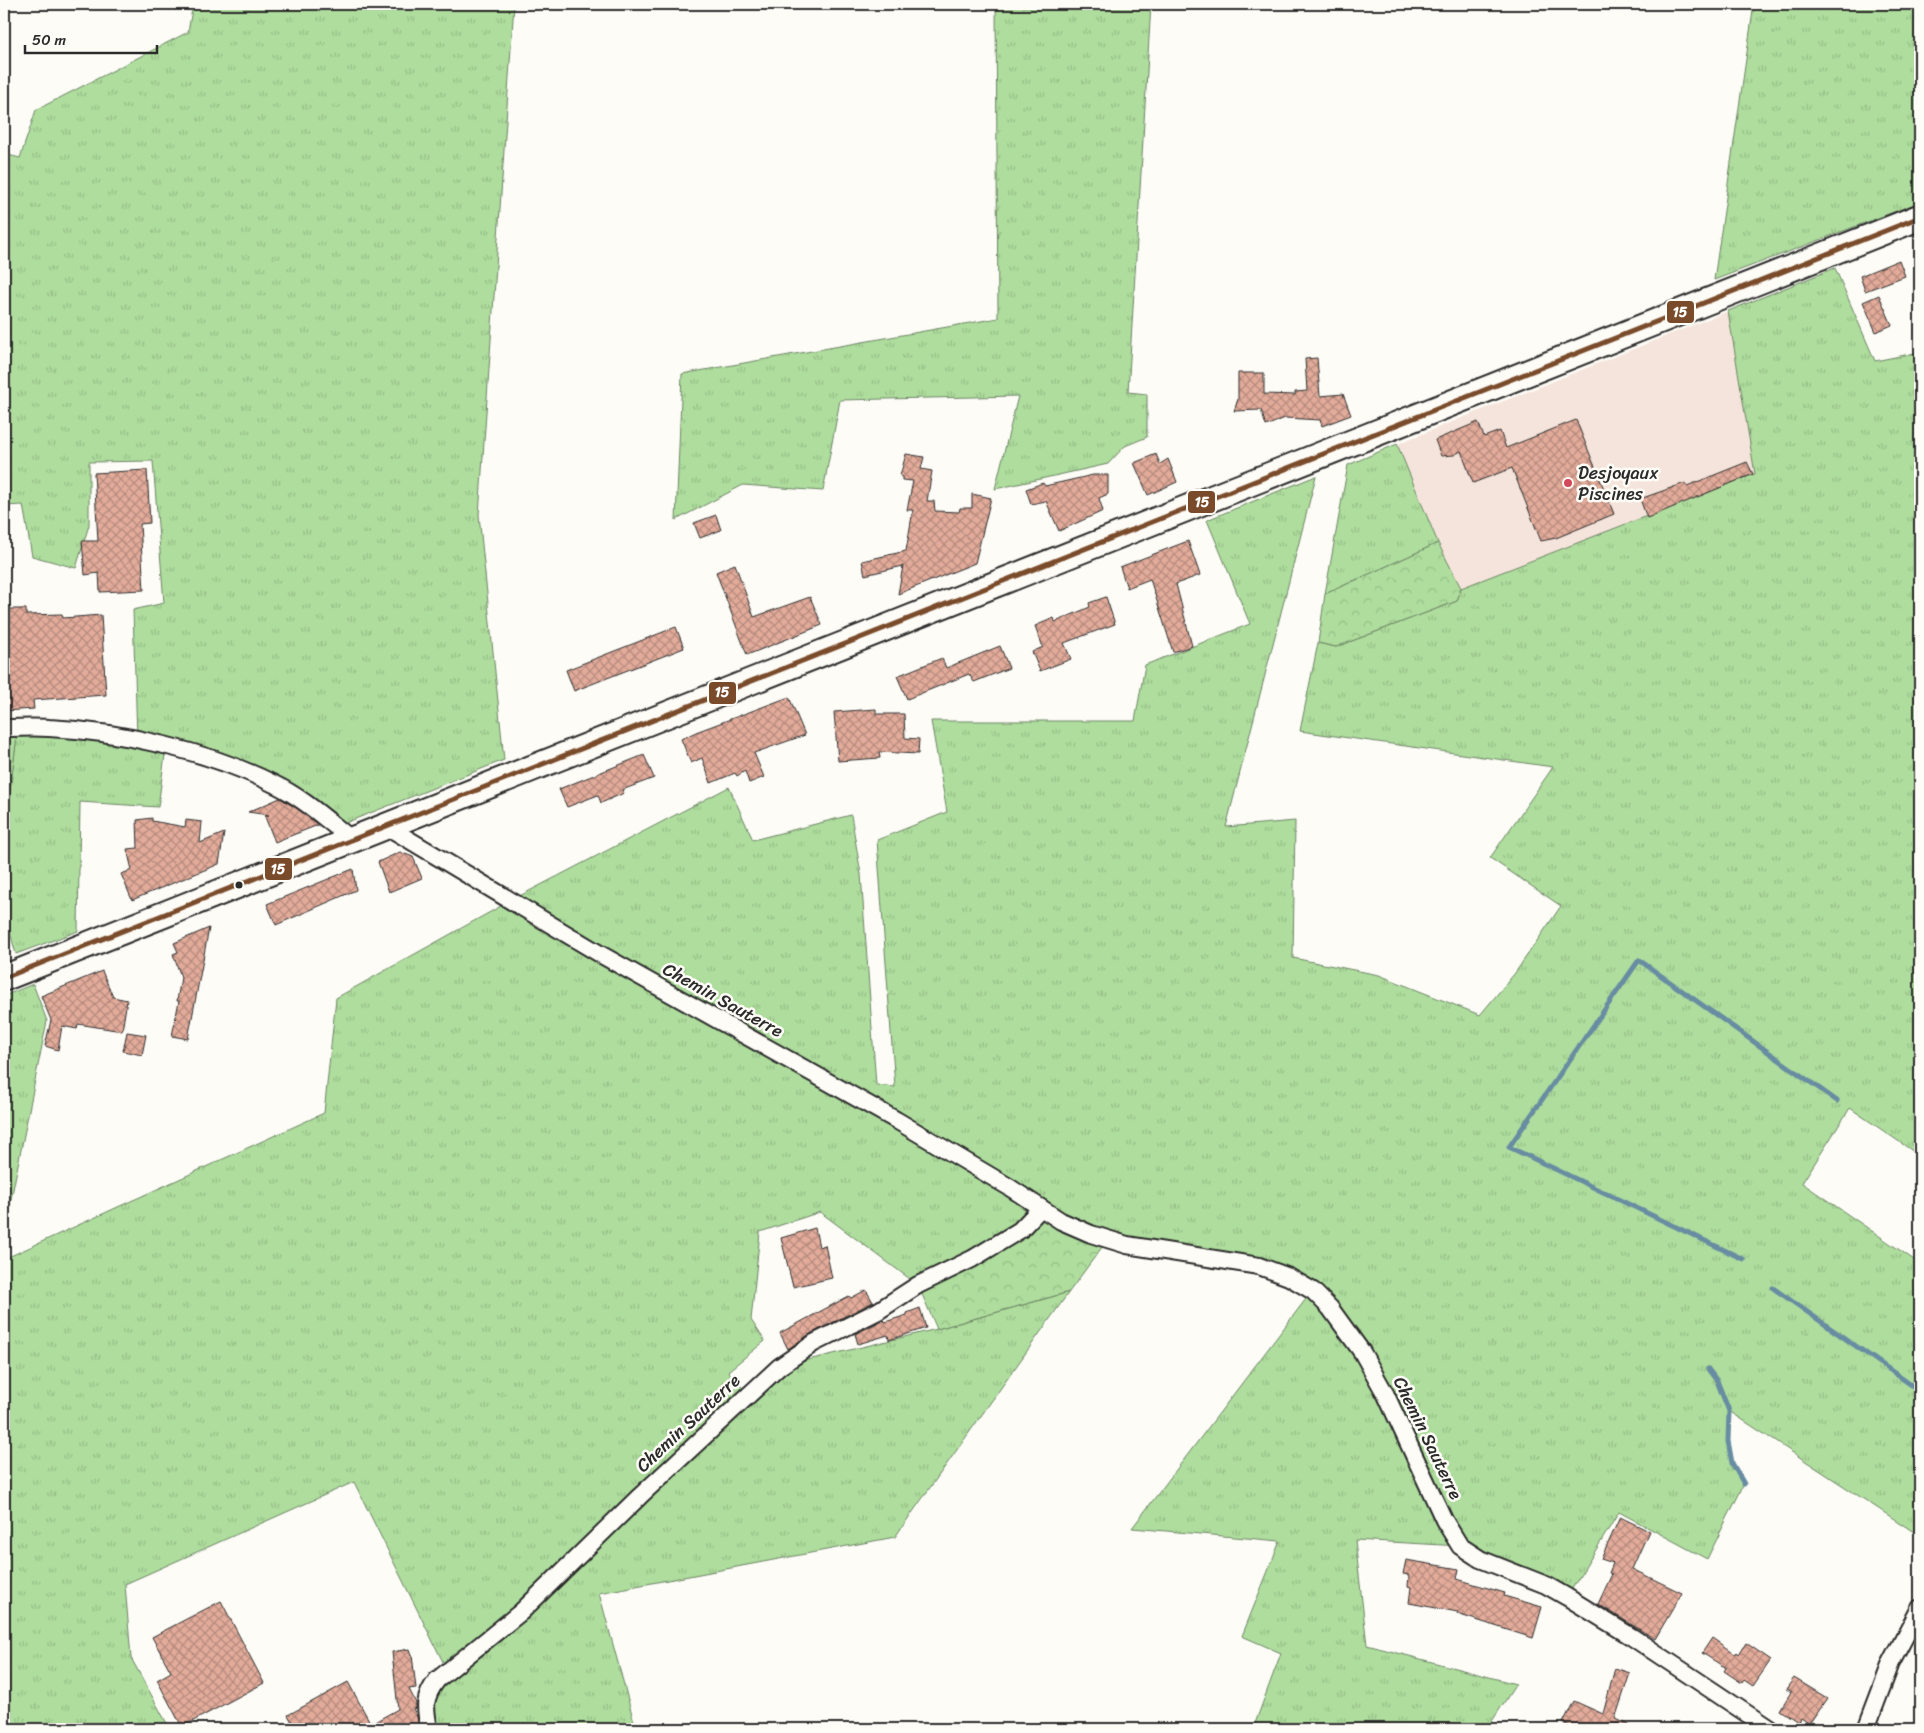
<svg xmlns="http://www.w3.org/2000/svg" width="1924" height="1733" font-family="Sriracha,sans-serif">
	<style>
		.built { fill: #f5e4db }
		.grass { fill: url(#grass-tufts); stroke: #6c8464 }
		.forest { fill: url(#forest-crowns); stroke: #6c8464 }
		.lines { fill: none; stroke-linecap: round; stroke-linejoin: round }
		.stream { stroke: #688ca1; stroke-width: 5 }
		.building { fill: url(#building-cross-hatch); stroke: #2b2b2b }
		.street-casing { stroke: #2b2b2b; stroke-width: 20 }
		.primary-casing { stroke: #2b2b2b; stroke-width: 29 }
		.street { stroke: #fdfcf7; stroke-width: 16 }
		.primary { stroke: #fdfcf7; stroke-width: 25 }
		.bus-1-casing { stroke: #fdfcf7; stroke-width: 9 }
		.bus-1 { stroke: #7a4b2a; stroke-width: 5 }
		.poi-dot { fill: #d1495b; stroke: #fdfcf7; stroke-width: 2 }
		.bus-dot { fill: #2b2b2b; stroke: #fdfcf7; stroke-width: 2 }
		.labels { text-anchor: middle; dominant-baseline: central; stroke-width: 5; stroke-linejoin: round; paint-order: stroke }
		.poi-label { font-size: 18px; fill: #2b2b2b; stroke: #fdfcf7; text-anchor: start }
		.street-label { font-size: 18px; fill: #2b2b2b; stroke: #fdfcf7 }
		.line-badge { stroke: #fdfcf7; stroke-width: 2 }
		.badge-label { font-size: 14px; text-anchor: middle; font-weight: bold; fill: #fff }
	</style>
	<defs>
		<pattern id="grass-tufts" width="24" height="20" patternUnits="userSpaceOnUse" patternTransform="scale(1.25)"><rect width="24" height="20" fill="#aedd9d"/><path d="M3 7l-1-3M5 7V3M7 7l1-3M15 17l-1-3M17 17v-4M19 17l1-3" fill="none" stroke="#96be87"/></pattern>
		<pattern id="forest-crowns" width="20" height="18" patternUnits="userSpaceOnUse" patternTransform="scale(1.25)"><rect width="20" height="18" fill="#aedd9d"/><path d="M2 6a3 3 0 1 1 6 0M12 15a3 3 0 1 1 6 0" fill="none" stroke="#96be87"/></pattern>
		<pattern id="building-cross-hatch" width="8" height="8" patternUnits="userSpaceOnUse" patternTransform="scale(1.25)"><rect width="8" height="8" fill="#e2ab9a"/><path d="M0 0l8 8M0 8l8-8" fill="none" stroke="#b78b7e"/></pattern>
	</defs>
	<rect width="100%" height="100%" fill="#fdfcf7"/>
	<filter id="ink" filterUnits="userSpaceOnUse"><feTurbulence type="fractalNoise" baseFrequency=".02" numOctaves="2"/><feDisplacementMap in="SourceGraphic" scale="10" xChannelSelector="R" yChannelSelector="G"/><feConvolveMatrix kernelMatrix="1 2 1 2 8 2 1 2 1" color-interpolation-filters="sRGB"/></filter>
	<g filter="url(#ink)">
		<polygon class="built" points="1728,311 1756,474 1461,588 1438,543 1397,444"/>
		<g class="grass">
			<polygon points="193,4 514,4 479,515 504,760 335,827 303,803 166,747 158,807 80,802 78,931 16,954 4,911 4,837 18,728 137,739 133,610 164,603 153,461 89,462 89,525 76,568 32,556 23,505 4,506 4,154 20,158 36,110 188,32"/>
			<polygon points="996,4 1151,4 1128,392 1147,394 1147,437 1125,446 1108,464 995,489 1018,396 840,400 823,491 743,485 676,520 682,374 998,318"/>
			<polygon points="1754,4 1920,4 1920,202 1714,280"/>
			<polygon points="1835,268 1875,361 1920,352 1920,1156 1850,1108 1802,1183 1920,1264 1920,1377 1914,1386 1920,1391 1920,1536 1729,1411 1728,1441 1732,1463 1744,1484 1707,1559 1619,1512 1567,1597 1460,1546 1355,1540 1367,1645 1516,1684 1487,1729 1253,1729 1281,1653 1242,1636 1280,1541 1132,1528 1312,1291 1289,1277 1108,1239 918,1285 820,1212 760,1232 751,1320 765,1341 728,1371 748,1394 779,1367 937,1329 1069,1292 895,1537 599,1593 636,1729 429,1729 427,1717 447,1670 354,1482 125,1584 131,1658 170,1729 4,1729 4,1259 324,1113 336,998 510,901 729,787 753,840 851,815 861,874 876,1085 895,1087 877,840 947,812 931,721 1135,721 1145,665 1250,624 1207,520 1316,476 1226,827 1295,821 1293,958 1379,975 1480,1015 1515,973 1561,906 1490,858 1553,767 1300,731 1318,643 1336,647 1457,601 1461,588 1755,474 1728,311"/>
			<polygon points="1397,444 1438,543 1325,594 1348,465"/>
			<polygon points="33,984 47,1021 4,1234 4,996"/>
		</g>
		<g class="forest">
			<polygon points="1438,543 1461,588 1457,601 1336,647 1318,643 1325,594"/>
			<polygon points="4,728 18,728 4,837"/>
			<polygon points="1041,1208 1108,1239 1069,1292 937,1329 918,1285"/>
		</g>
		<g class="lines">
			<g class="stream">
				<polyline points="1743,1259 1509,1147 1639,960 1837,1101"/>
				<polyline points="1773,1288 1920,1391"/>
				<polyline points="1708,1369 1717,1381 1729,1411 1728,1441 1732,1463 1744,1484"/>
			</g>
		</g>
		<g class="building">
			<polygon points="1899,260 1905,276 1865,291 1860,276"/>
			<polygon points="1879,295 1892,325 1876,332 1863,302"/>
			<polygon points="1317,358 1320,396 1343,394 1351,415 1322,426 1320,420 1285,418 1266,426 1261,410 1234,411 1238,399 1238,373 1264,373 1264,394 1295,395 1295,392 1307,391 1305,359"/>
			<polygon points="1576,420 1614,514 1556,538 1541,541 1512,468 1473,483 1461,451 1454,455 1441,456 1435,440 1478,422 1484,437 1500,431 1506,448"/>
			<polygon points="906,454 924,457 921,469 932,471 927,501 934,501 935,511 959,512 960,508 972,508 972,494 991,498 975,563 898,594 903,566 865,575 862,561 906,551 913,510 907,510 913,481 902,480 902,477 900,476"/>
			<polygon points="1156,454 1160,464 1168,459 1177,482 1148,495 1134,463"/>
			<polygon points="1747,462 1753,474 1647,518 1640,499 1685,483 1687,486"/>
			<polygon points="147,470 150,523 140,524 144,590 100,592 99,573 85,575 82,541 98,541 94,473"/>
			<polygon points="1093,475 1108,475 1108,494 1099,498 1103,511 1059,531 1046,501 1031,504 1026,489 1043,483 1045,486"/>
			<polygon points="716,515 721,530 700,538 694,523"/>
			<polygon points="1188,541 1200,575 1176,584 1192,646 1173,652 1150,579 1127,588 1120,567"/>
			<polygon points="735,564 754,617 810,597 822,625 747,655 716,572"/>
			<polygon points="1106,597 1115,624 1064,643 1071,659 1040,671 1032,652 1043,647 1035,626 1054,618 1055,622 1090,607 1089,603"/>
			<polygon points="4,609 26,609 26,615 62,614 63,618 101,615 106,695 33,700 34,709 4,711"/>
			<polygon points="676,627 684,648 574,691 566,670"/>
			<polygon points="1000,646 1009,668 974,682 969,674 907,699 897,676 942,658 946,668"/>
			<polygon points="789,697 805,735 754,753 764,777 749,783 745,771 737,776 735,773 711,783 702,758 691,763 681,739 696,732"/>
			<polygon points="876,709 876,714 904,714 905,738 919,739 918,754 879,752 880,758 838,761 834,712"/>
			<polygon points="644,755 654,778 622,790 624,793 601,803 598,795 567,807 559,789"/>
			<polygon points="280,798 299,810 318,825 275,842 265,817 269,815 248,812"/>
			<polygon points="152,818 152,821 185,827 186,820 202,822 200,843 224,833 219,864 132,900 121,874 132,870 127,849 138,848 137,820"/>
			<polygon points="400,852 413,857 422,878 389,892 378,862"/>
			<polygon points="353,869 356,890 276,925 267,904"/>
			<polygon points="209,928 188,1039 172,1036 179,1001 177,1001 181,977 173,954 178,952 174,943"/>
			<polygon points="102,971 113,997 127,1000 122,1031 78,1024 77,1029 62,1026 58,1050 45,1046 51,1020 41,996"/>
			<polygon points="127,1032 146,1035 142,1055 123,1051"/>
			<polygon points="815,1228 819,1247 825,1245 832,1278 793,1287 781,1238"/>
			<polygon points="866,1290 873,1302 810,1334 788,1349 780,1333 849,1296 851,1298"/>
			<polygon points="920,1308 926,1328 889,1340 888,1335 858,1344 855,1334 883,1320 885,1322 907,1315 907,1313"/>
			<polygon points="1620,1517 1649,1531 1632,1569 1682,1593 1655,1639 1598,1604 1612,1574 1609,1573 1613,1563 1601,1559"/>
			<polygon points="1406,1560 1459,1569 1457,1579 1505,1593 1504,1596 1542,1607 1533,1638 1457,1614 1458,1612 1409,1603 1411,1587 1408,1586 1409,1575 1403,1574"/>
			<polygon points="221,1601 264,1683 182,1727 157,1680 171,1672 152,1637"/>
			<polygon points="1712,1638 1735,1654 1737,1652 1739,1654 1746,1643 1771,1660 1753,1686 1744,1680 1742,1683 1724,1671 1726,1668 1702,1653"/>
			<polygon points="409,1649 411,1655 412,1655 416,1688 409,1689 416,1703 416,1708 413,1709 417,1716 419,1729 296,1729 288,1715 348,1682 371,1724 398,1709 392,1652"/>
			<polygon points="1615,1668 1630,1673 1615,1719 1637,1729 1575,1729 1563,1723 1574,1701 1603,1714"/>
			<polygon points="1794,1678 1827,1698 1809,1724 1800,1718 1798,1722 1780,1710 1791,1692 1786,1689"/>
		</g>
		<g class="lines">
			<g class="street-casing">
				<g id="street">
					<path d="M4,728C19,728 34,727 49,728C120,731 211,752 274,784C302,797 327,820 351,839"/>
					<polyline points="386,826 600,954 896,1120 1009,1187 1061,1221 1091,1234 1127,1245 1259,1266 1289,1277 1313,1291 1330,1308 1362,1352 1386,1395 1444,1520 1460,1546 1480,1559 1546,1585 1567,1597 1632,1637 1770,1729"/>
					<path d="M429,1729C425,1708 423,1698 437,1680L521,1612L640,1496L779,1367L814,1343L878,1311L918,1285L972,1259L1020,1230L1041,1208"/>
					<polyline points="1866,1729 1891,1663 1920,1608"/>
				</g>
			</g>
			<g class="primary-casing">
				<polyline id="primary" points="4,978 1920,217"/>
			</g>
			<use href="#street" class="street"/>
			<use href="#primary" class="primary"/>
			<g class="bus-1-casing">
				<polyline id="bus-1" points="4,978 1920,217"/>
			</g>
			<use href="#bus-1" class="bus-1"/>
		</g>
	</g>
	<circle class="poi-dot" cx="1568" cy="483" r="5"/>
	<circle class="bus-dot" cx="239" cy="885" r="4.5"/>
	<g class="labels">
		<g class="poi-label">
			<text x="1578" y="473">Desjoyaux<tspan x="1578" dy="21">Piscines</tspan></text>
		</g>
		<g class="street-label">
			<text transform="translate(723 1000) rotate(29)">Chemin Sauterre</text>
			<text transform="translate(688 1423) rotate(-43)">Chemin Sauterre</text>
			<text transform="translate(1428 1438) rotate(64)">Chemin Sauterre</text>
		</g>
	</g>
	<g class="line-badge">
		<rect x="1666" y="300" width="29" height="24" rx="5" fill="#7a4b2a"/>
		<rect x="1187" y="490" width="29" height="24" rx="5" fill="#7a4b2a"/>
		<rect x="708" y="681" width="29" height="24" rx="5" fill="#7a4b2a"/>
		<rect x="264" y="857" width="29" height="24" rx="5" fill="#7a4b2a"/>
	</g>
	<g class="badge-label">
		<text x="1680" y="317">15</text>
		<text x="1202" y="507">15</text>
		<text x="722" y="697">15</text>
		<text x="278" y="874">15</text>
	</g>
	<rect width="1924" height="1733" fill="none" stroke="#fdfcf7" stroke-width="20"/>
	<rect x="10" y="10" width="1904" height="1713" fill="none" stroke="#2b2b2b" stroke-width="2" filter="url(#ink)"/>
	<path d="M25 45v8h132v-8" fill="none" stroke="#2b2b2b" stroke-width="2.5"/>
	<text x="32" y="45" font-size="15" fill="#2b2b2b" stroke="#fdfcf7" stroke-width="4" paint-order="stroke">50 m</text>
</svg>
